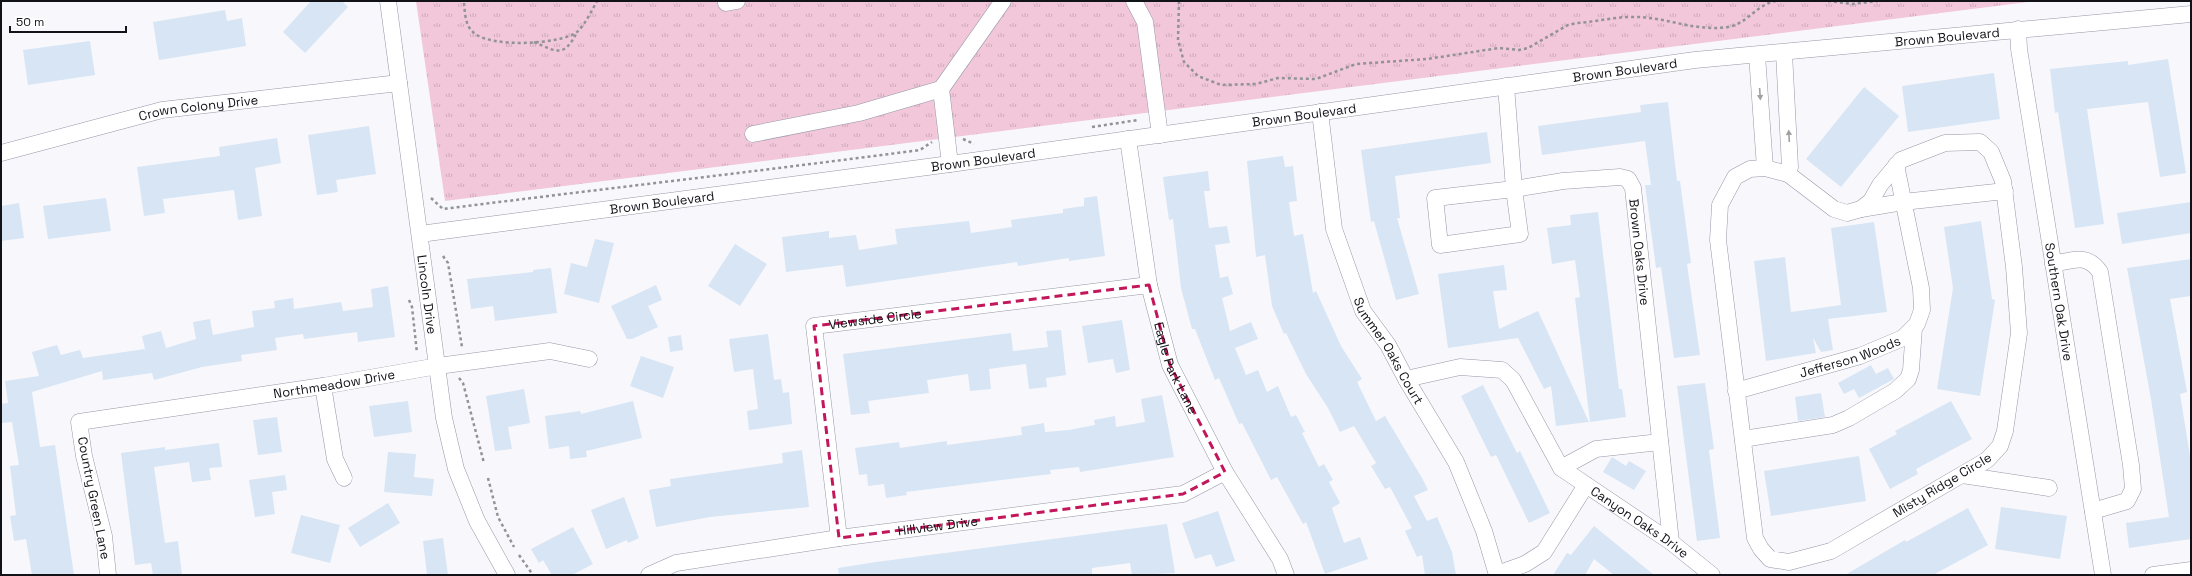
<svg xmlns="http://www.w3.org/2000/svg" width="2192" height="576" font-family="'Space Grotesk',sans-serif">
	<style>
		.grass { fill: url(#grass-tufts) }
		.building { fill: #d7e5f5 }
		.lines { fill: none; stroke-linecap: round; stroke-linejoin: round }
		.minor-casing { stroke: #9697a9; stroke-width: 17 }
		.path { stroke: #929297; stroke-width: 2.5; stroke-dasharray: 3 3; stroke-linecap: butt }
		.minor { stroke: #fff; stroke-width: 16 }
		.oneway { fill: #a0a0a3 }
		.marked { fill: none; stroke: #c2185b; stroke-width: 3; stroke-dasharray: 8 5; stroke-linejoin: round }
		.labels { text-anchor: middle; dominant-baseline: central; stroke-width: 3.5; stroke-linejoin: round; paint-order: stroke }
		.street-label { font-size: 13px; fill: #121219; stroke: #fff }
	</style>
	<defs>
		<pattern id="grass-tufts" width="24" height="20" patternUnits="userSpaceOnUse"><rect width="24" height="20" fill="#f1c7d9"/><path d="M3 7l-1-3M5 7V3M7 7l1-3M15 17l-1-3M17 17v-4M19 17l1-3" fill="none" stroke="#ceaaba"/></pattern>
	</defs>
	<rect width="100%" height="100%" fill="#f8f8fc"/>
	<polygon class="grass" points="416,1 2036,1 445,201"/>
	<g class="building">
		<polygon points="311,1 342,1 348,7 305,53 283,32"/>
		<polygon points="225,10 227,21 242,18 246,46 159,60 153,22"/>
		<polygon points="90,41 95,75 28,85 23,50"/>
		<polygon points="2168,59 2186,173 2160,177 2148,102 2087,109 2104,224 2075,228 2058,112 2055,113 2050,69 2128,61 2128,65"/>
		<polygon points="1994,73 2000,119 1908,132 1902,86"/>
		<polygon points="1864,87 1899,116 1841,187 1806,159"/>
		<polygon points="1668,102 1677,181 1680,181 1691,263 1687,264 1700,355 1674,358 1661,267 1656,268 1645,185 1651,185 1645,141 1542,155 1538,126 1641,112 1640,105"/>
		<polygon points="369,126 376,174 336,180 338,192 317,195 308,135"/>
		<polygon points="1487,132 1491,163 1395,176 1400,218 1397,218 1419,294 1396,300 1374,221 1371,222 1361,150"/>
		<polygon points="277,138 281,163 255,168 262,216 238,220 234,190 163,199 165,213 144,216 137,167 220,156 219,147"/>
		<polygon points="1283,156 1285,167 1293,166 1297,201 1289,202 1294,236 1303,234 1313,293 1316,291 1341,346 1362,379 1357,382 1376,421 1385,416 1422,478 1428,490 1414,496 1427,521 1437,517 1452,552 1456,575 1425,575 1422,555 1417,557 1405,531 1412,528 1390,487 1385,489 1371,466 1376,463 1354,426 1340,432 1328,408 1306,374 1286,333 1284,334 1272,306 1265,255 1256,257 1247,161"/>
		<polygon points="1208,171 1210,191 1204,191 1209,228 1227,226 1230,243 1215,245 1220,278 1228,276 1233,294 1222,298 1230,331 1251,322 1258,339 1235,348 1246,375 1258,370 1267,392 1278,386 1291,417 1296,415 1305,432 1302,433 1319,467 1324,464 1333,480 1329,482 1340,503 1332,508 1344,543 1360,537 1368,559 1325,574 1306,522 1303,524 1277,477 1271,480 1242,423 1239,424 1219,378 1215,380 1195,329 1192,329 1181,288 1173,219 1169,220 1163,177"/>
		<polygon points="1097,196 1105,256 1069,261 1069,258 1018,266 1017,262 846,287 843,265 786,272 782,237 829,231 829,238 856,235 859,250 897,244 895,229 969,221 971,233 1012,227 1011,220 1063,213 1063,209 1084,206 1084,198"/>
		<polygon points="106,198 111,231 48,239 43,206"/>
		<polygon points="2191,202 2191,233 2122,244 2117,213"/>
		<polygon points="19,203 24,238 1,241 1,206"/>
		<polygon points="1598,212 1619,389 1622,389 1626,417 1590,422 1575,298 1580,297 1575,260 1552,264 1547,228 1571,225 1570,215"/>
		<polygon points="1981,221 1992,299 1995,300 1980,396 1937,389 1953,288 1944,227"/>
		<polygon points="1874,222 1887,312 1828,319 1833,350 1821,352 1813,338 1816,353 1766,361 1754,261 1785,257 1791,312 1841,305 1831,228"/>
		<polygon points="595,239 614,243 599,303 564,294 571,263 587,267"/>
		<polygon points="735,244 767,264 740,306 708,286"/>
		<polygon points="2191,259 2191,296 2170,299 2187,392 2180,394 2191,462 2191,539 2129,548 2126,523 2169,517 2151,399 2127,268"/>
		<polygon points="1504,265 1507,290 1493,291 1499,329 1538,311 1589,422 1556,426 1551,386 1544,389 1518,338 1448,348 1438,274"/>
		<polygon points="551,268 557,313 495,321 493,306 471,309 467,279 533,272 533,270"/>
		<polygon points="656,285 662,300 648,306 658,327 632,339 627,339 611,306"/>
		<polygon points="388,286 395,337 358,342 357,332 304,339 303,334 275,338 277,350 241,355 242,361 202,367 154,380 152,373 103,380 102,371 32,392 40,447 55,445 74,575 32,575 26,539 14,541 10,516 16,515 10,466 19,465 12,422 1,423 1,404 8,403 5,381 39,376 32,352 57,345 61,355 80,350 83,358 145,349 142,336 161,331 166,348 196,339 193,322 210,319 213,335 254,327 252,311 275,308 274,301 293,298 294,309 341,302 343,311 373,307 371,289"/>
		<polygon points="1122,320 1130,370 1116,373 1113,359 1088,363 1082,326"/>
		<polygon points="1061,330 1066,375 1046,378 1047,387 1029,389 1026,364 989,369 991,389 970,391 968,374 927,380 929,393 868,401 870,413 851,415 843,354 1011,333 1013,351 1048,347 1046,331"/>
		<polygon points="768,334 774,380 781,379 783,393 789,392 792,424 749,430 747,411 758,409 753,369 734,372 729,339"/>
		<polygon points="681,335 683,350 670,352 668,337"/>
		<polygon points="641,356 674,367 663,398 630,386"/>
		<polygon points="1871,365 1876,374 1888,368 1894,379 1859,398 1854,389 1844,394 1838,383"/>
		<polygon points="1705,383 1714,449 1709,450 1720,538 1697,541 1677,386"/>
		<polygon points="1483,385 1517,453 1520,451 1550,513 1529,523 1496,455 1491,457 1461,396"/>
		<polygon points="524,389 530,423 508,427 512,449 495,451 486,396"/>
		<polygon points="1821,393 1825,417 1798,421 1795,397"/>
		<polygon points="1162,395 1174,457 1080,472 1079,467 1050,470 1051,474 906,492 907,495 886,498 884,484 868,486 867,474 859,475 855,448 899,442 900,448 947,441 947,445 1022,435 1021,427 1044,423 1045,432 1069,430 1095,425 1094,420 1115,416 1116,427 1145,422 1141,399"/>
		<polygon points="408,401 412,432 374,437 369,406"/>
		<polygon points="633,401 642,438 586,451 587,457 570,459 569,446 549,449 545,416 580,411 581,414"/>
		<polygon points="1951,401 1972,439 1916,469 1918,474 1890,489 1869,449 1897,434 1895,431"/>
		<polygon points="277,417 282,452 258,455 253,420"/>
		<polygon points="219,443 222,467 209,468 211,480 192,482 189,462 154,467 165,543 178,541 182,575 153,575 151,563 135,565 121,453 165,447 165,450"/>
		<polygon points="802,450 809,507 710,517 656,527 649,490 671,486 670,479 783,463 782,453"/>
		<polygon points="388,452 416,454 414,477 434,479 432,496 384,492"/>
		<polygon points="1859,456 1866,501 1771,516 1764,471"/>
		<polygon points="1612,457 1626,466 1629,461 1646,471 1634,490 1603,472"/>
		<polygon points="285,475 287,490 272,492 275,514 255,517 249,480"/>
		<polygon points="624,497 639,538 628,543 627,540 606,549 591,510"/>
		<polygon points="388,503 400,523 360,547 348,528"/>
		<polygon points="2001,507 2067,516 2060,559 1995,549"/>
		<polygon points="1968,508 1988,545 1933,575 1845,575 1905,540 1906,542"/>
		<polygon points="1218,511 1235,561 1216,567 1211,554 1195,559 1182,523"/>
		<polygon points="301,515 340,525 330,563 291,553"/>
		<polygon points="1167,524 1175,573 1132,575 1130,563 1092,568 1092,575 839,575 838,568 876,562"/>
		<polygon points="1594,526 1654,575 1614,575 1594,559 1585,575 1553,575 1567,553 1571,555"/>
		<polygon points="573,527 593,564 572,575 552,575 543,560 539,563 531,549"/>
		<polygon points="443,538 448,575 427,575 423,541"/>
	</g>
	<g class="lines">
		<g class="minor-casing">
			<g id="minor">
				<path id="s1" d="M388,1L444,418L456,469L477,521L507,575"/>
				<polyline points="1134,1 1145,22 1160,135"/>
				<polyline points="726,3 737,1"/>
				<path id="s2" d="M2018,29L2019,49L2103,575"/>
				<polyline points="1784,53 1790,167 1788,174"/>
				<polyline points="1757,55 1765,168"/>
				<path id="s3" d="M1506,86L1514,189L1563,181L1620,177L1628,179L1633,188L1671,542"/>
				<path id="s4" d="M1320,112L1334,229L1363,311L1388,345L1406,379L1456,462L1484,531L1497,575"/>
				<polyline points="753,134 859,113 941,89"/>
				<path id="s5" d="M1128,139L1149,285L1170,365L1225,472L1280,559L1286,575"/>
				<polygon points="1980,142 1991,152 2003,181 2014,267 2019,333 2005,431 2000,446 1987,460 1831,551 1789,562 1770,559 1761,549 1755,538 1718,240 1720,205 1735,177 1750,169 1765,168 1788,174 1834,209 1847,213 1861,209 1871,201 1880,185 1901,160 1945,143"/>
				<path id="s6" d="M1,153L162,110L399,83"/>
				<polyline points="950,164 941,89 1003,1"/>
				<polygon points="1514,189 1520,234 1440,245 1435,198"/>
				<polyline points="1861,209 1903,202 2005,191"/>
				<path id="s7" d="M420,234L950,164L1695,60L2191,14"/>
				<path d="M2053,264C2073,260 2087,253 2100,272L2131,465L2133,489L2127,501L2093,511"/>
				<path id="s8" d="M1406,379L1460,367L1502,370L1513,380L1561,468L1671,542L1712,575"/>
				<polyline points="323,386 335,459 344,478"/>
				<path id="s9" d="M1736,391L1860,356L1903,338L1917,324L1922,310L1921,288L1896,165"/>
				<polyline points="1743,439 1833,425 1849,418 1895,391 1908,379 1911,370 1914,328"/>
				<polyline points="1561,468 1596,449 1660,442"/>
				<polyline points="1962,475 2049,488"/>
				<path id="s10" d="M839,538L814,326L1149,285"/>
				<polyline points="1497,574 1525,564 1544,552 1586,485"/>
				<path id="s11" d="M108,575L104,536L84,456L79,422L323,386L438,366L550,351L589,359"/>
				<path id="s12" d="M649,575L676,563L839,538L1183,494L1225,472"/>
				<polyline points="2153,575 2191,570"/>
			</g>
		</g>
		<g class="path">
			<path d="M1179,1L1178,40L1184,62L1198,76L1221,85L1256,84L1278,78L1316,79L1356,64L1427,59L1499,48L1519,50L1528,48L1568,25L1577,23C1595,22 1613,17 1631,17C1665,16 1693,32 1728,27C1747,24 1757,4 1776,1"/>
			<polyline points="1828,1 1852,4 1878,1"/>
			<path d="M464,3C465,13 465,25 473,32C488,48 560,45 577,32C585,25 592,10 597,1"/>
			<path d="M534,42C557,52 564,58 577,32"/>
			<polyline points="1092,127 1138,120"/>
			<polyline points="963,139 974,144"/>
			<path d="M431,198L443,209C602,189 761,171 920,150L932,142"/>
			<polyline points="443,256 448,263 462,347"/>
			<polyline points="409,300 412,307 417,353"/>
			<polyline points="459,378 463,383 484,463"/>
			<polyline points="488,478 498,517 514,547"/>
			<polyline points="519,555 533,575"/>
		</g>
		<use href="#minor" class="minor"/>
	</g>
	<defs><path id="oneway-solid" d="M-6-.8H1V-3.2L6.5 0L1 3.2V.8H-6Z"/></defs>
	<g class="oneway">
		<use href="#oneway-solid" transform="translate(1760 94) rotate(86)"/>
		<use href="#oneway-solid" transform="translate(1789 136) rotate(-93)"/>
	</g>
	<path class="marked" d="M1149,285L1170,365L1225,472L1183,494L839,538L814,326Z"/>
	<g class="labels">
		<g class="street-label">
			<text stroke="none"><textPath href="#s7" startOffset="1540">Brown Boulevard</textPath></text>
			<text stroke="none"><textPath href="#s7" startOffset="1216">Brown Boulevard</textPath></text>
			<text stroke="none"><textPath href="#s6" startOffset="203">Crown Colony Drive</textPath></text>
			<text stroke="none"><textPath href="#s7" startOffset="892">Brown Boulevard</textPath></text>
			<text stroke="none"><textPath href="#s7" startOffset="568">Brown Boulevard</textPath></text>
			<text stroke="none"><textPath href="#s7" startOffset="244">Brown Boulevard</textPath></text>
			<text stroke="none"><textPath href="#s3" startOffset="293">Brown Oaks Drive</textPath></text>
			<text stroke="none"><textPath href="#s1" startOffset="296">Lincoln Drive</textPath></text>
			<text stroke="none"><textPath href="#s2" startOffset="276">Southern Oak Drive</textPath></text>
			<text stroke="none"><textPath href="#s10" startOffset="275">Viewside Circle</textPath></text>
			<text stroke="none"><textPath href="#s4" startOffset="252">Summer Oaks Court</textPath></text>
			<text stroke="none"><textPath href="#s9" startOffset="119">Jefferson Woods</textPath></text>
			<text stroke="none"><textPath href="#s5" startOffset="235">Eagle Park Lane</textPath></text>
			<text stroke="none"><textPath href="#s11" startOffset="414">Northmeadow Drive</textPath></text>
			<text transform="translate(1942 485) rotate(-31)">Misty Ridge Circle</text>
			<text transform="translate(94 498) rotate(79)">Country Green Lane</text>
			<text stroke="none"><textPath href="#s8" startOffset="308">Canyon Oaks Drive</textPath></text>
			<text stroke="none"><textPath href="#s12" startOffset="294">Hillview Drive</textPath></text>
		</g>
	</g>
	<rect width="2192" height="576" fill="none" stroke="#121219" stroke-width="4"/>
	<path d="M10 26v6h116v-6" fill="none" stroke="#121219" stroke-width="2"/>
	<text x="16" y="26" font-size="12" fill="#121219" stroke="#ffffff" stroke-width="3" paint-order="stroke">50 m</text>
</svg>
